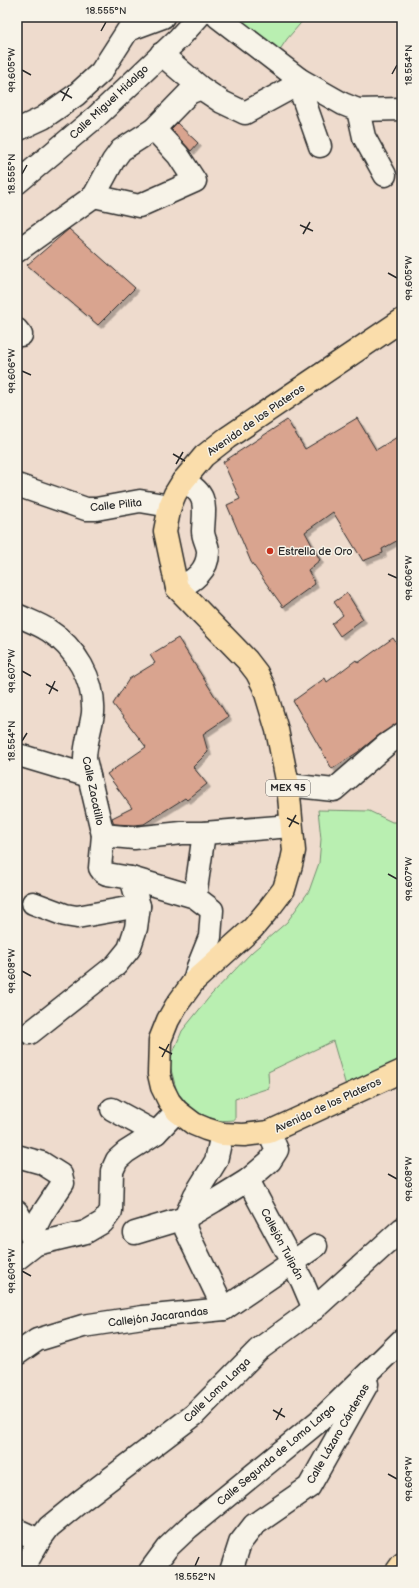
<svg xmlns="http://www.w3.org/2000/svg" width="419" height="1588" font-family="'Balsamiq Sans',sans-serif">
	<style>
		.green { fill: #b9efb1; stroke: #728d6e }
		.building { fill: #d9a48f; stroke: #2b2b2b; filter: url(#shadow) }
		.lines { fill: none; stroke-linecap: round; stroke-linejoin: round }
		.minor-casing { stroke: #2b2b2b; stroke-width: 25 }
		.major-casing { stroke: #2b2b2b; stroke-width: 25 }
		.minor { stroke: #f7f3e8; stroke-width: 22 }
		.major { stroke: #faddab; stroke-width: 22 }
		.ticks { fill: none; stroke: #2b2b2b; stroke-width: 1.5 }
		.poi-dot { fill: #c8321e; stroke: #f7f3e8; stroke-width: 1.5 }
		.labels { text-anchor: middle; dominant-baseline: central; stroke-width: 3; stroke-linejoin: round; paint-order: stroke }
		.shield { fill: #f7f3e8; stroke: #686764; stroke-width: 1 }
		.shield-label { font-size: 10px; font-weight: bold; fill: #2b2b2b }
		.street-label { font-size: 11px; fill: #2b2b2b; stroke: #f7f3e8 }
		.poi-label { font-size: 11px; fill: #2b2b2b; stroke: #f7f3e8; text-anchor: start }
		.neatline { fill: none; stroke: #2b2b2b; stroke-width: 1.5 }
		.ticks-label { font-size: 10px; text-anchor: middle; fill: #2b2b2b }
	</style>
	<defs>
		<filter id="shadow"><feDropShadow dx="3.5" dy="3.5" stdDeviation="0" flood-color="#0004"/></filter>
	</defs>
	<rect width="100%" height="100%" fill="#eedbcd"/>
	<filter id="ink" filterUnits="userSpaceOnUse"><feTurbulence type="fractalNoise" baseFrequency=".025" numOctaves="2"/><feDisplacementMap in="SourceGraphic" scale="8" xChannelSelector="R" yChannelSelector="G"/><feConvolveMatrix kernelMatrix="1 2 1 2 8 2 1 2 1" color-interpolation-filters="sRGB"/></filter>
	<g filter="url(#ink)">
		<g class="green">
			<polygon points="225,17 306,17 287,39 279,51"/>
			<polygon points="318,810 369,811 392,822 402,822 402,1063 346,1086 333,1041 268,1072 269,1088 235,1099 235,1120 216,1121 193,1110 177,1092 169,1062 182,1031 211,995 252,952 287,922 309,891 319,863 321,839"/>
		</g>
		<g class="building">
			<polygon points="177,123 198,143 191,151 171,129"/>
			<polygon points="69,229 135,288 98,325 27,265"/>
			<polygon points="357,418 376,450 402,434 402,538 382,549 383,553 363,561 333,512 305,532 320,560 308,570 315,584 283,607 251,562 227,505 240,499 223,462 287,420 305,449"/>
			<polygon points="347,593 363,619 340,636 332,624 343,615 334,602"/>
			<polygon points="178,638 228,717 203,734 208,752 193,767 207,784 187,800 185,798 144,824 134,825 114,824 112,818 132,808 107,774 146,747 113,704 129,679 155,663 150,655"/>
			<polygon points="393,638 402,651 402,721 379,735 358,752 332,769 293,701 325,678 327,682 356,660 358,663"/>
		</g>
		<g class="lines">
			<g class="minor-casing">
				<g id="minor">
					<polyline points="218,17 299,79 343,104 358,110 402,109"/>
					<polyline points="161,54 201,88 222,102 245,113 289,89"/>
					<polyline points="299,79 302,95 320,146"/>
					<polyline points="358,110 364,137 385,175"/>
					<polyline points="17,130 43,118 76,95 101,72 128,30 163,17"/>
					<polyline points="17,183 97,116 179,38 198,17"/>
					<polyline points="94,196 139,206 195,181 178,155 154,129"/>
					<polyline points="17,251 94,196 113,161 121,150 154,129 189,93 201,88"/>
					<polyline points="17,330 21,335"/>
					<polyline points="17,485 86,509 96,509 140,501 170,506"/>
					<path d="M177,588C193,582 209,570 208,550C207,543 203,538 203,531C204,507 209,494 183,481"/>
					<path d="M17,615C27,620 39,624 48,630C75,647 95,680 93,713C91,729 85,743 85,759L103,835L100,868L103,872L107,874L131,878L195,897L212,910L210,937L198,967L194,981"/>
					<polyline points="17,757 22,756 89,776"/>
					<polyline points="288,785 334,790 386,745 402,734"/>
					<polyline points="103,835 134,838 182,833 204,833 291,826"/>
					<polyline points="195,897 204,833"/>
					<polyline points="33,903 65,915 77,917 139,906"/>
					<polyline points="30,1033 116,965 129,949 136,928 139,906 131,878"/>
					<polyline points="112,1109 156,1133"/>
					<polyline points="222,1134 216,1161 195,1195 185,1218 186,1230 224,1309"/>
					<polyline points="17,1156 42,1163 61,1175 63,1183 41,1216 31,1236"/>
					<polyline points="248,1180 302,1281 314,1309"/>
					<polyline points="17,1212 36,1244"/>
					<polyline points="135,1233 185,1218 214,1201 248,1180 270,1161 277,1150 269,1132"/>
					<polyline points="17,1259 36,1244 86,1232 103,1222 111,1211 112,1171 117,1160 126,1152 156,1133 177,1111"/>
					<polyline points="17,1354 37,1340 83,1326 143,1317 224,1309 316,1246"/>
					<polyline points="17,1530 37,1539 38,1542"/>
					<polyline points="22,1571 38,1542 49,1527 82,1500 194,1415 258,1350 314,1309 402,1229"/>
					<polyline points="150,1571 167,1548 188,1528 319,1421 402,1340"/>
					<polyline points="231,1571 240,1543 254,1525 309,1487 367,1384"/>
				</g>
			</g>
			<g class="major-casing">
				<g id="major">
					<polyline points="402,320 227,438 204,456 183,481 175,494 170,506 165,531 177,588 247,660 257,673 264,687 277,730 288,785 294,851 291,865 284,889 268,910 253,928 194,981 176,1006 168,1020 160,1040 159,1074 162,1087 169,1101 177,1111 194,1124 206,1129 222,1134 244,1135 269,1132 402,1071"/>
					<polyline points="397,1571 402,1564"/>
				</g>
			</g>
			<use href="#minor" class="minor"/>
			<use href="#major" class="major"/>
		</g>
	</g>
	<path class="ticks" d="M101,31L106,22M22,70L31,75M392,74L397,65M60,91L72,98M62,101L69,88M22,174L27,165M300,225L313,231M303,234L310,222M388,273L397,278M22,371L31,375M173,454L185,461M176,464L183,452M388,574L397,578M22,671L31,676M46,684L58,691M49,694L55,681M22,741L27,733M287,818L299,824M289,827L296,815M388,874L397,879M22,971L31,976M159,1047L172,1054M162,1057L169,1044M388,1174L397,1179M22,1271L31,1276M273,1410L285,1417M276,1420L282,1408M388,1474L397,1479M195,1566L199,1557"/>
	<circle class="poi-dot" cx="270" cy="551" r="4"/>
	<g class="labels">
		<rect class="shield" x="266" y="780" width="44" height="16" rx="3"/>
		<g class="shield-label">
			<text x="288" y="788">MEX 95</text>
		</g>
		<g class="street-label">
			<text transform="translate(109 102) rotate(-43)">Calle Miguel Hidalgo</text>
			<text transform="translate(256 420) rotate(-35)">Avenida de los Plateros</text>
			<text transform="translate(116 505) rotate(-6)">Calle Pilita</text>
			<text transform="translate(93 791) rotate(78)">Calle Zacatillo</text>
			<text transform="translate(328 1105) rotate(-25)">Avenida de los Plateros</text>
			<text transform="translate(282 1244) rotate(62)">Callejón Tulipán</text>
			<text transform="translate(158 1317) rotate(-7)">Callejón Jacarandas</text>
			<text transform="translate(217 1390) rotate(-44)">Calle Loma Larga</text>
			<text transform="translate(338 1434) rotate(-60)">Calle Lázaro Cárdenas</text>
			<text transform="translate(276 1455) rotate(-40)">Calle Segunda de Loma Larga</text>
		</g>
		<g class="poi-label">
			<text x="278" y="551">Estrella de Oro</text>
		</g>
	</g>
	<rect width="419" height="1588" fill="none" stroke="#f7f3e8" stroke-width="44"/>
	<rect x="22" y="22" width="375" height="1544" class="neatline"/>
	<g class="ticks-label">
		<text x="106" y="14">18.555°N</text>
		<text transform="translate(408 65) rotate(-90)" y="4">18.554°N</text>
		<text transform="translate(11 70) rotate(-90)" y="4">99.605°W</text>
		<text transform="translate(11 174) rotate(-90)" y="4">18.555°N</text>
		<text transform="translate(408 278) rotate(-90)" y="4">99.605°W</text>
		<text transform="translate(11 371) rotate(-90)" y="4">99.606°W</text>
		<text transform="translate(408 578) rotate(-90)" y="4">99.606°W</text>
		<text transform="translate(11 671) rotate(-90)" y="4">99.607°W</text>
		<text transform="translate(11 741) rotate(-90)" y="4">18.554°N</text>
		<text transform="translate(408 879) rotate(-90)" y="4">99.607°W</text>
		<text transform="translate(11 971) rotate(-90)" y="4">99.608°W</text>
		<text transform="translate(408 1179) rotate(-90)" y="4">99.608°W</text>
		<text transform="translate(11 1271) rotate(-90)" y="4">99.609°W</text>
		<text transform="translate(408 1479) rotate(-90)" y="4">99.609°W</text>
		<text x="195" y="1580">18.552°N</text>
	</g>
</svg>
